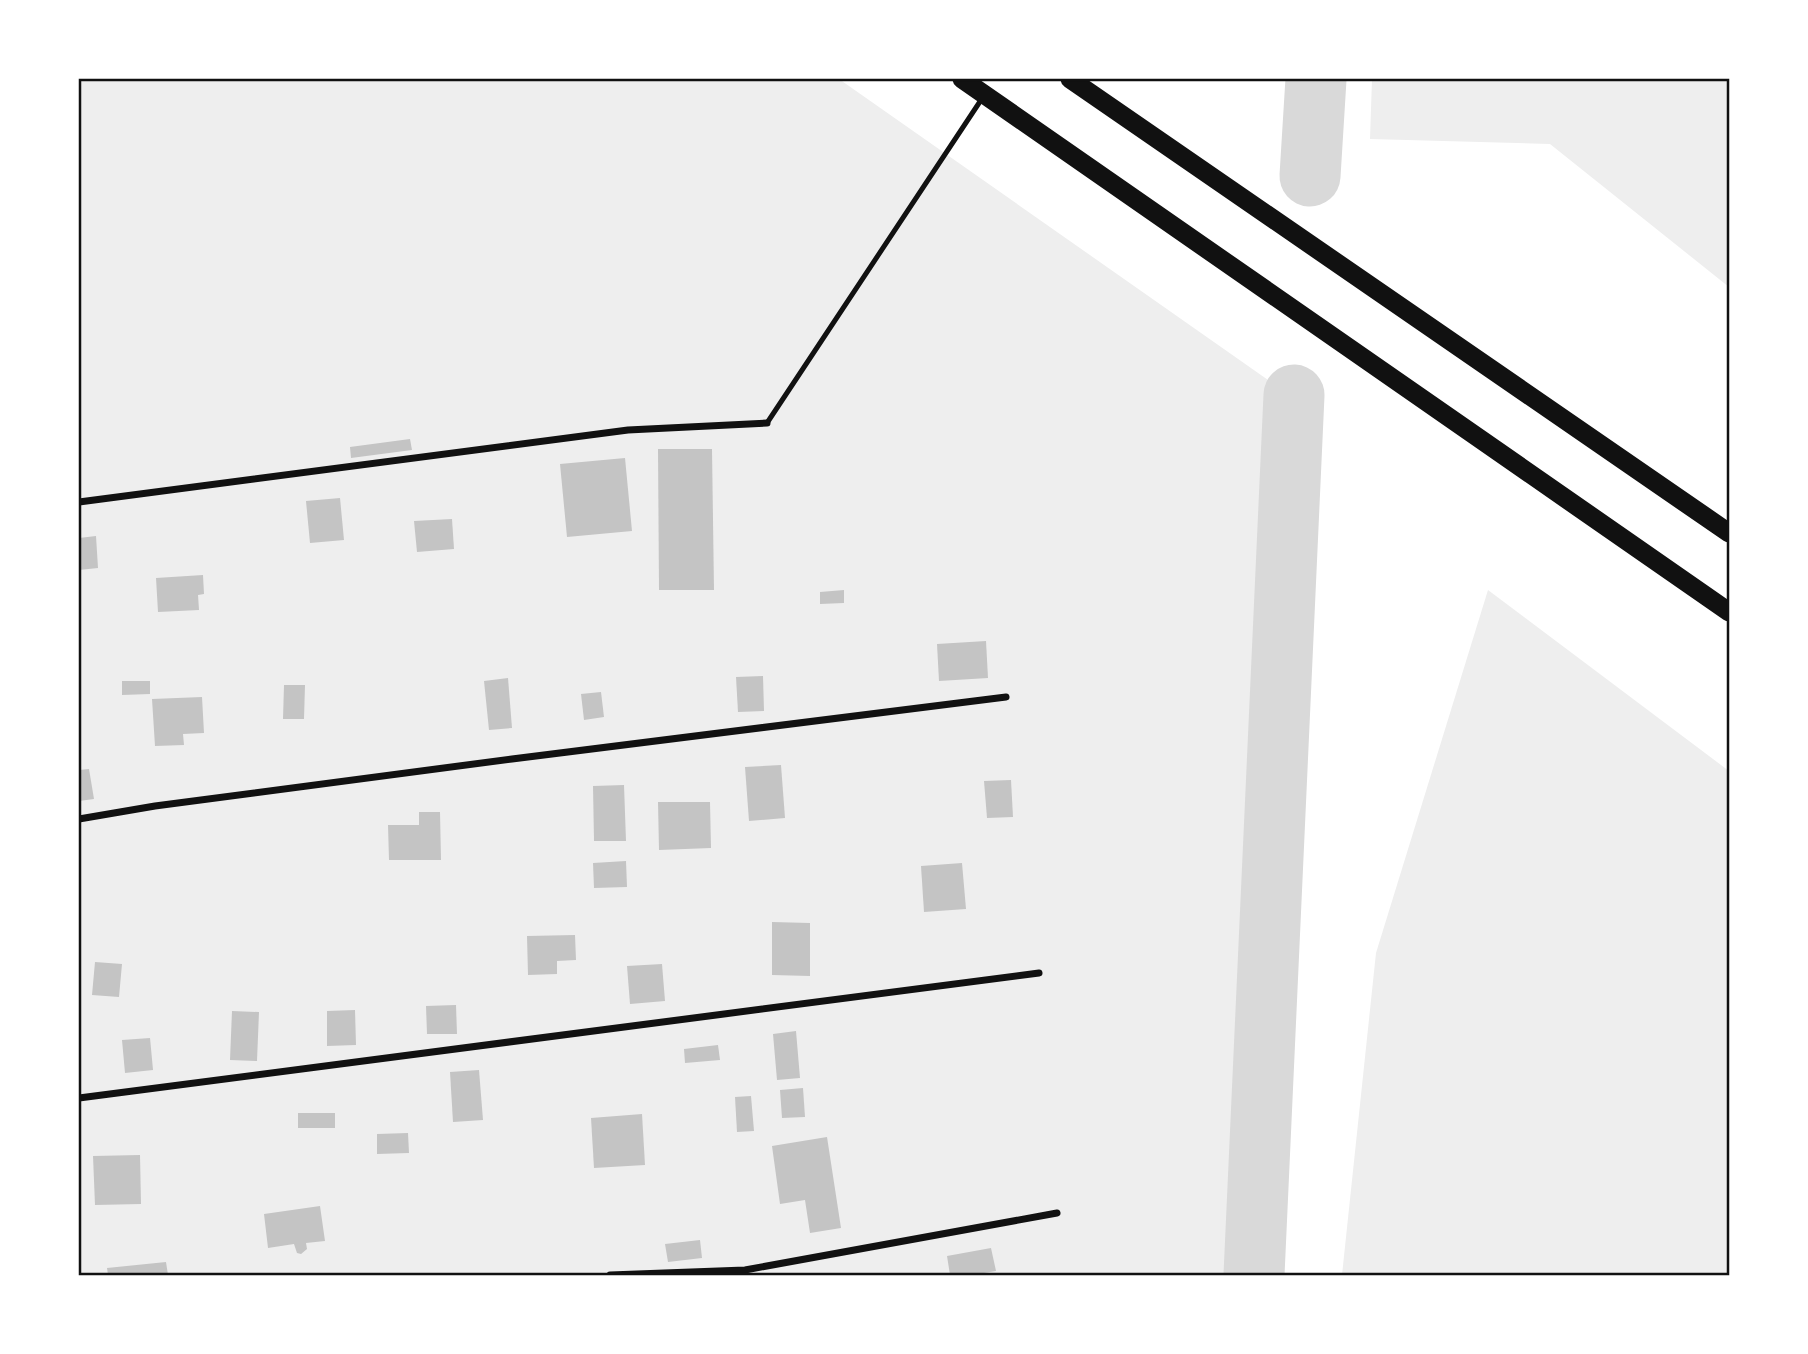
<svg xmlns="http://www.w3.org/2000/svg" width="1808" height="1354" font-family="Rubik,sans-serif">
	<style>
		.green { fill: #eee }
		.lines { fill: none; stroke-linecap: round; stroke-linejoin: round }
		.river { stroke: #d9d9d9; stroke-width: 61 }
		.building { fill: #c4c4c4 }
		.service { stroke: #111; stroke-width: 5 }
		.minor { stroke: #111; stroke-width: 7 }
		.trunk { stroke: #111; stroke-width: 19 }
		.neatline { fill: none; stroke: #111; stroke-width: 2.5 }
	</style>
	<rect width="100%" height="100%" fill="#fff"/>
	<g class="green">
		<polygon points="79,79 839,79 1278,387 1240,1275 79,1275"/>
		<polygon points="1372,79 1729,79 1729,287 1550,144 1370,139"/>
		<polygon points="1488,590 1729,771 1729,1275 1342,1275 1376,953"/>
	</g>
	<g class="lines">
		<g class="river">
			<polyline points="1310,176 1316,79"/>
			<polyline points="1254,1275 1294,395"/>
		</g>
	</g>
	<g class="building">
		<polygon points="410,439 412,450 351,458 350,447"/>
		<polygon points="658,449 712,449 714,590 659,590"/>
		<polygon points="625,458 632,531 567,537 560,464"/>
		<polygon points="340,498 344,540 310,543 306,501"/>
		<polygon points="452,519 454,549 417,552 414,521"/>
		<polygon points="96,536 98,568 79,570 79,538"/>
		<polygon points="203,575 204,594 198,595 199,610 158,612 156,578"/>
		<polygon points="844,590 844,603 820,604 820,592"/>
		<polygon points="986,641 988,678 939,681 937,644"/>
		<polygon points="763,676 764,711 738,712 736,677"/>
		<polygon points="508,678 512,728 489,730 484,681"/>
		<polygon points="122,681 150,681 150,694 122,695"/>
		<polygon points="284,685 305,685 304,719 283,719"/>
		<polygon points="601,692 604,717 584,720 581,694"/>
		<polygon points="202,697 204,733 183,734 184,745 155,746 152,699"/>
		<polygon points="781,765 785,818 749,821 745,767"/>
		<polygon points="89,769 94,799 79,801 79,770"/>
		<polygon points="1011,780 1013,817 987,818 984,781"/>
		<polygon points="624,785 626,841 594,841 593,786"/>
		<polygon points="658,802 710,802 711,848 659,850"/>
		<polygon points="419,812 440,812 441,860 389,860 388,825 419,825"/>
		<polygon points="626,861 627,887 594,888 593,863"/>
		<polygon points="962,863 966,909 924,912 921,866"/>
		<polygon points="772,922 810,923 810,976 772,975"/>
		<polygon points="575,935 576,960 557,961 557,974 528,975 527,936"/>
		<polygon points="95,962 122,964 119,997 92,995"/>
		<polygon points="662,964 665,1001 630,1004 627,966"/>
		<polygon points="456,1005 457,1034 427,1034 426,1006"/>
		<polygon points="355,1010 356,1045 327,1046 327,1011"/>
		<polygon points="232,1011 259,1012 257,1061 230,1060"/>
		<polygon points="796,1031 800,1078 777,1080 773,1034"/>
		<polygon points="150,1038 153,1070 125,1073 122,1040"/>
		<polygon points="718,1045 720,1060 685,1063 684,1049"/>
		<polygon points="479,1070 483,1120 453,1122 450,1072"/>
		<polygon points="803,1088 805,1117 782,1118 780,1090"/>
		<polygon points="751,1096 754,1131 737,1132 735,1097"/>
		<rect x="298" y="1113" width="37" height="15"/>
		<polygon points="642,1114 645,1165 594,1168 591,1118"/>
		<polygon points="408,1133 409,1153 377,1154 377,1134"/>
		<polygon points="827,1137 841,1228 810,1233 805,1200 780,1204 772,1146"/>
		<polygon points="140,1155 141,1204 95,1205 93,1156"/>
		<polygon points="320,1206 325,1241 306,1243 307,1249 301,1254 297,1253 294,1244 268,1248 264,1214"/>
		<polygon points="700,1240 702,1258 668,1262 665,1244"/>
		<polygon points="991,1248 996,1271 972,1275 950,1275 947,1256"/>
		<polygon points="166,1262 168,1275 108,1275 107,1268"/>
	</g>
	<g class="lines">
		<polyline class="service" points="767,423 983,97"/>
		<g class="minor">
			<polyline points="79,502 628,430 767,423"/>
			<polyline points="79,819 155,806 512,759 1006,697"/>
			<polyline points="79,1098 1039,973"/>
			<polyline points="610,1275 745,1270 1057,1213"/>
		</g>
		<g class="trunk">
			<polyline points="962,79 1729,612"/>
			<polyline points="1070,79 1729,533"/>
		</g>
	</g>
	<rect width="1808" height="1354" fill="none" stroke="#ffffff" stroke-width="161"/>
	<rect x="80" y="80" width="1648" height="1194" class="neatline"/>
</svg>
